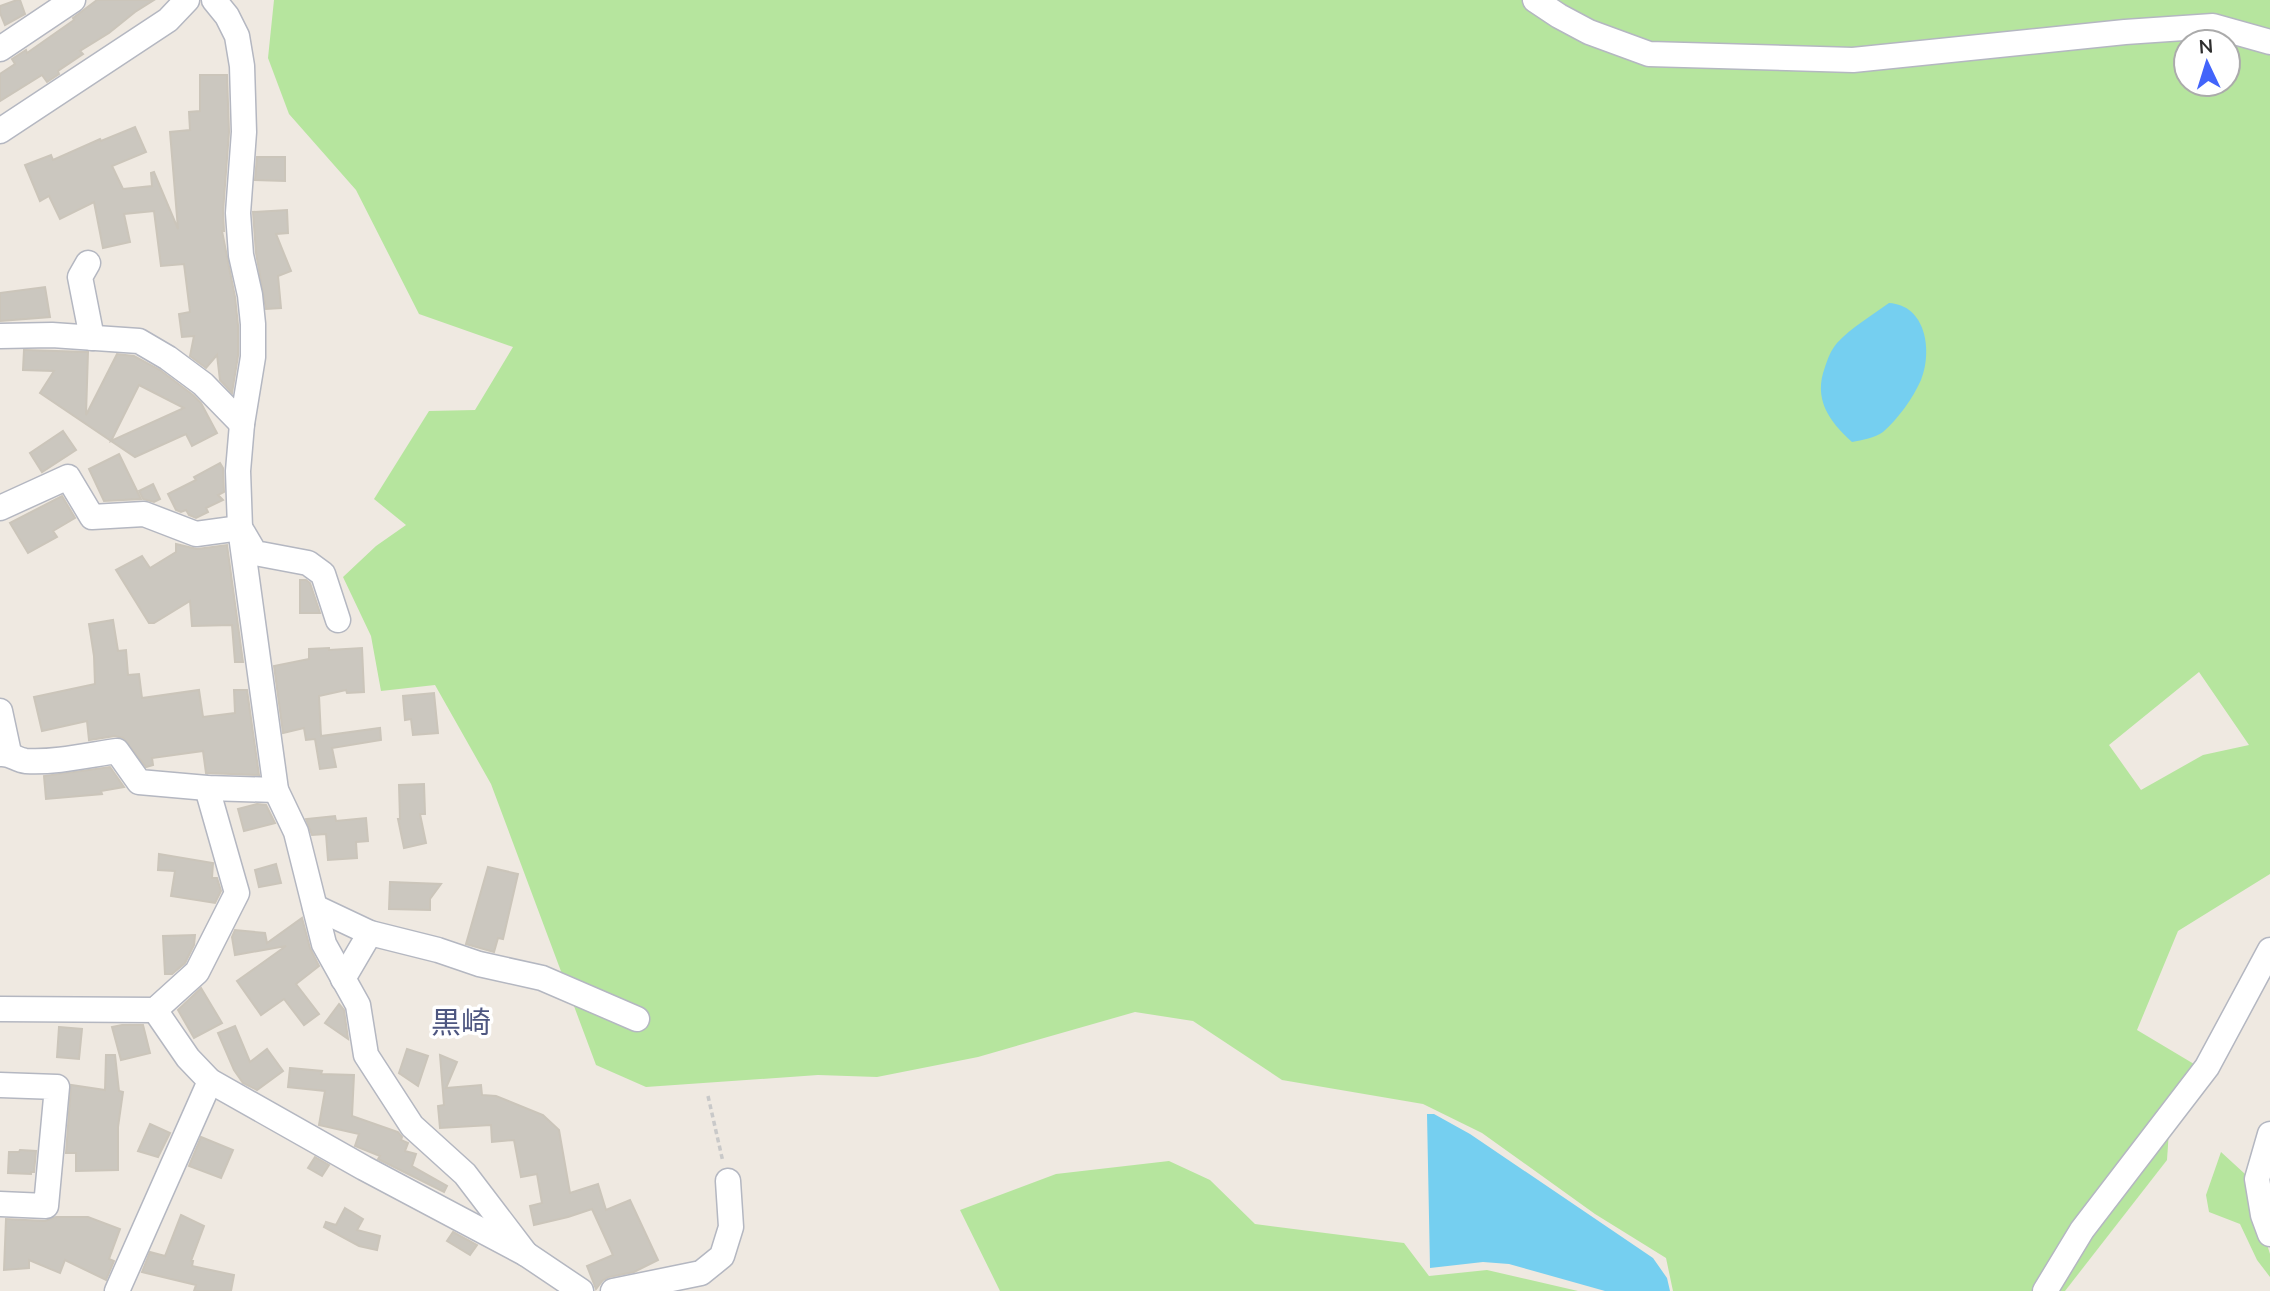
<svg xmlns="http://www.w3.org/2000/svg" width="2270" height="1291" font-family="Mulish,'Noto Sans JP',sans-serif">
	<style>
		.green { fill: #b6e59e; fill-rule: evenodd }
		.water { fill: #75cff0 }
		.building { fill: #cbc7bf; stroke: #cbc5ba; stroke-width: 2; fill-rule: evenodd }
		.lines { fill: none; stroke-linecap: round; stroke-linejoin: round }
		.minor-casing { stroke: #b4b7c1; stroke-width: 27 }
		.path { stroke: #c9c9c9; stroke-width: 3.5; stroke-dasharray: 5 3.5; stroke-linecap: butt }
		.minor { stroke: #fff; stroke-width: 24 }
		.labels { text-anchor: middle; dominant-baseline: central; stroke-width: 7; stroke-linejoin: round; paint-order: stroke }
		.quarter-label { font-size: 30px; fill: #4d5680; stroke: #fff }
	</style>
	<rect width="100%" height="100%" fill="#efe9e1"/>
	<g class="green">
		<path d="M274,0H2270V874L2178,931L2137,1030L2199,1067L2037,1291H1673L1666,1258L1595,1214L1482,1133L1423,1104L1282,1080L1193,1021L1135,1012L978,1057L877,1077L818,1075L646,1087L596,1065L491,784L435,685L381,691L371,636L343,577L376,546L406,525L374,499L429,411L475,410L513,347L419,314L356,190L289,114L268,58ZM2186,42H2228V84H2186ZM2199,672L2249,745L2203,755L2141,790L2109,745Z"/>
		<polygon points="2169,1130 2167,1160 2065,1291 2054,1291 2086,1236"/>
		<polygon points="2221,1152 2245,1174 2270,1254 2270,1277 2257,1260 2240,1224 2209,1212 2206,1195"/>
		<polygon points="1169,1161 1210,1180 1255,1224 1404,1243 1429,1276 1487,1270 1578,1291 1000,1291 960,1210 1056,1174"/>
	</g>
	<g class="water">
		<path d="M1889,303C1926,305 1933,351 1921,380C1913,398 1898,419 1883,432C1875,438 1862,440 1852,442C1829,421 1813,399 1825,367C1828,358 1831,350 1837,343C1852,327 1871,316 1889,303Z"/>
		<polygon points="1427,1114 1434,1114 1470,1134 1653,1258 1667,1278 1670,1291 1605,1291 1509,1264 1483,1262 1430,1268"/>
	</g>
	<g class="building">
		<polygon points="17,0 20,0 25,14 5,25 0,13 0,6"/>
		<polygon points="97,0 154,0 135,12 109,33 80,51 83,54 58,71 59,74 47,82 42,75 0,101 0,74 15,64 12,59 26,50 27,53 74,20 73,18"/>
		<polygon points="200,75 227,75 229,132 223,212 224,231 222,231 235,297 238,325 238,356 232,393 220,380 217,355 206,368 190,356 194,336 182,337 179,314 190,312 184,264 161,266 154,211 124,214 130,242 103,248 94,202 60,219 49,196 40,201 25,165 51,155 53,160 100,139 101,141 135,127 146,152 112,166 123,189 152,186 151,173 154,172 178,229 170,132 190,130 189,112 200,111"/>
		<polygon points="257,157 285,157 285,181 255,180"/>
		<polygon points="287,210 288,233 276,234 291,271 278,276 281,308 266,309 256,253 253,212"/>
		<polygon points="45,287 50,317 0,321 0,293"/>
		<path d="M24,350L88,352L86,415L117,354L134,356L160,370L193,395L201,403L217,433L192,446L186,434L135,457L40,393L54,371L23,370ZM139,385L184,408L111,441Z"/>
		<polygon points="63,431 76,450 42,472 30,453"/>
		<polygon points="119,454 141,499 104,501 89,469"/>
		<polygon points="220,463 223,468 224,492 218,495 223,500 206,508 208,512 196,518 189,515 186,510 181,512 176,510 168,494 196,480 194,477"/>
		<polygon points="153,484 160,499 154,502 143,499 139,491"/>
		<polygon points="62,496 75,518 53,531 57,537 28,553 10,523"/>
		<polygon points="176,544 197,549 227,545 243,662 235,662 232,625 192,626 190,601 154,623 149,623 116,570 142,556 150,568 176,552"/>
		<polygon points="300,580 306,580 310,583 320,613 300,613"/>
		<polygon points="113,620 118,651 126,650 128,675 139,674 142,698 199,690 203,717 235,713 234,690 247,690 259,775 206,773 203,751 152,758 153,765 146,767 123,738 115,736 89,740 87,721 42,731 34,697 95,684 94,656 89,624"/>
		<polygon points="329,648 329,650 362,648 364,692 347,693 346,690 319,696 321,736 380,728 381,740 332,748 336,767 320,769 315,739 306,740 304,728 283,733 274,666 309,659 309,649"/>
		<polygon points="434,693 438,733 413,735 411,719 405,720 403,696"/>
		<polygon points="110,767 124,787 101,791 102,794 46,799 44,776"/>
		<polygon points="424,784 425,814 420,814 426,843 404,848 398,819 400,819 399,785"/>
		<polygon points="257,804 266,805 275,823 244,831 238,809"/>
		<polygon points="335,816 336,821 366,818 368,841 356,842 357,858 328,860 326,834 312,835 306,819"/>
		<polygon points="159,854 213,863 212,878 217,878 221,891 215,903 171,896 175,871 158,870"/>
		<polygon points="276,864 281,883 259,887 255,870"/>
		<polygon points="488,867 518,874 503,939 498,938 494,952 466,944"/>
		<polygon points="390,882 441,884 430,899 430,910 389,909"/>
		<polygon points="302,918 310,948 319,966 296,984 319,1014 304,1025 284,999 261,1015 237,981 286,946 235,955 232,937 235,930 265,933 267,943"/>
		<polygon points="195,935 194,945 185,963 172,974 165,974 163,936"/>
		<polygon points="201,988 222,1023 194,1038 178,1010"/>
		<polygon points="339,1004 344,1010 348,1039 325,1023"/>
		<polygon points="122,1025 143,1025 150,1053 121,1060 112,1027"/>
		<polygon points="235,1026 250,1062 267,1049 283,1071 257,1090 243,1083 234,1070 218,1033"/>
		<polygon points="59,1027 82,1029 79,1059 57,1057"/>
		<polygon points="407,1049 428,1056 418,1086 399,1073"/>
		<polygon points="106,1055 115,1055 119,1091 123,1092 118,1127 118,1170 76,1171 76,1153 66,1153 71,1085 105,1090"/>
		<polygon points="440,1055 457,1062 446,1088 481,1085 482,1095 496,1096 543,1115 559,1130 570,1193 598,1184 606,1210 630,1200 658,1260 634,1272 609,1277 603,1280 596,1289 587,1266 613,1255 592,1209 568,1217 534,1225 530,1206 542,1203 537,1174 521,1177 514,1140 492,1142 491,1125 440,1128 438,1106 444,1105"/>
		<polygon points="290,1068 322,1071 321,1074 354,1075 352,1116 398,1132 402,1137 401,1140 408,1143 405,1151 416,1154 412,1166 447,1186 444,1192 378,1159 380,1156 355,1146 359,1134 319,1125 325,1091 288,1087"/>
		<polygon points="150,1124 170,1133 158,1157 138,1151"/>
		<polygon points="201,1137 233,1150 221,1178 189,1166"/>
		<polygon points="20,1150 36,1151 34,1172 31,1172 31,1174 8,1173 9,1152 19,1152"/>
		<polygon points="315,1157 329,1165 322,1176 308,1168"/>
		<polygon points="345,1208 363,1219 357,1230 380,1236 377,1250 359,1246 324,1227 326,1222 336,1225"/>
		<polygon points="181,1215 204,1226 191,1261 193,1261 192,1266 234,1275 231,1291 194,1291 196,1285 142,1272 150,1252 165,1256"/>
		<polygon points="56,1217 88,1217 120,1229 109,1259 114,1261 106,1280 65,1260 60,1273 29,1260 29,1268 4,1270 6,1219 45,1221"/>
		<polygon points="453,1232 477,1245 470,1255 447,1241"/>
	</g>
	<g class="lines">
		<g class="minor-casing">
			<g id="minor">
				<polyline points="214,0 227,16 237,36 242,66 244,132 238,213 241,255 250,295 253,324 253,357 242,424 238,471 240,528 276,790 296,832 324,944 358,1005 366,1055 412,1126 465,1174 526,1254"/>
				<polyline points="1535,0 1559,16 1589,32 1649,54 1853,60 2125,32 2213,26 2270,42"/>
				<polyline points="0,49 73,0"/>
				<polyline points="0,131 168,20 187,0"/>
				<polyline points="88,263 80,277 92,338"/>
				<polyline points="0,336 52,335 139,341 168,358 203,384 242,424"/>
				<polyline points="0,508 68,477 92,517 144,514 196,534 240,528"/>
				<polyline points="242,531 255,553 308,563 323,574 338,620"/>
				<polyline points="0,711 9,753"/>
				<path d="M0,754C11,753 16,760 26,761C54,763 89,755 117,751L139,782L207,788L276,790"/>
				<polyline points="315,907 370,933 438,950 479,964 542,978 637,1019"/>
				<polyline points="343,979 370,933"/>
				<polyline points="0,1009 155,1010 197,972 237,893 207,788"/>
				<polyline points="155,1010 188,1058 210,1081 364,1168 526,1254 581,1291"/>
				<polyline points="0,1085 57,1087 46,1206 0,1204"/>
				<polyline points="2270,1134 2257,1179 2263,1215 2270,1234"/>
				<polyline points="117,1291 210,1081"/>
				<polyline points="613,1291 701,1273 722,1256 731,1227 728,1181"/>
				<polyline points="2045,1291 2082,1230 2207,1067 2270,950"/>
			</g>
		</g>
		<polyline class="path" points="708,1096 723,1162"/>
		<use href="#minor" class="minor"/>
	</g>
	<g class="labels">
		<g class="quarter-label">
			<text x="461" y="1022">黒崎</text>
		</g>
	</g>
	<g transform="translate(2207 63) rotate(356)"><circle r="33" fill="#ffffff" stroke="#ababab" stroke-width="2"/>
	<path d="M0-5L12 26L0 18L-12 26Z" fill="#4264fb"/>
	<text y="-10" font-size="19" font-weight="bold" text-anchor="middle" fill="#2e2e2e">N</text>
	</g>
</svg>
